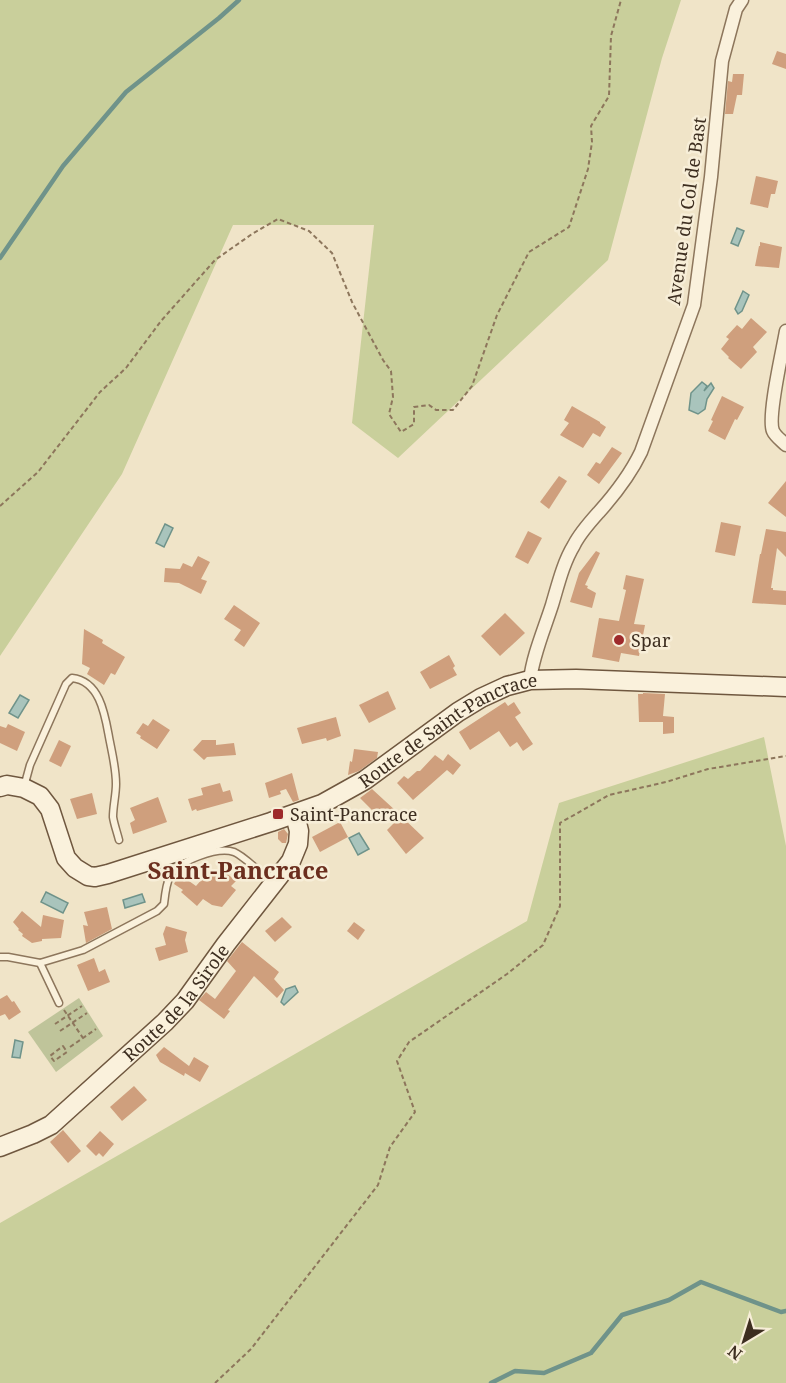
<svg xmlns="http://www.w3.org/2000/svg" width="786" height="1383" font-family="'Noto Serif',serif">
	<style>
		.green { fill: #c9cf9b }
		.cemetery { fill: #bfc49a }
		.water { fill: #a9c4bc; stroke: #6f938a; stroke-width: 1.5 }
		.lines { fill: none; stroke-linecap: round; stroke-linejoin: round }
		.stream { stroke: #6f938a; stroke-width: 4.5 }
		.building { fill: #cf9f7d }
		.lane-casing { stroke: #8d765c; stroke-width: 9 }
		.street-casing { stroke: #8d765c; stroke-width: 15 }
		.secondary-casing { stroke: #6f573f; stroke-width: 21 }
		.path { stroke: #8d765c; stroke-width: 2; stroke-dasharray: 4.5 3; stroke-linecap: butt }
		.lane { stroke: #faf1dc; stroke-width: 6 }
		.street { stroke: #faf1dc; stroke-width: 12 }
		.secondary { stroke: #faf1dc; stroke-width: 18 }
		.poi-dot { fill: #9e2a2b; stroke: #f7eed8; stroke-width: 2 }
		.labels { text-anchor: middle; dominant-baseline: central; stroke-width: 5; stroke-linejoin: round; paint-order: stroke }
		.street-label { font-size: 18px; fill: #3d2e20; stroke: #f7eed8 }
		.poi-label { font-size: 18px; fill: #3d2e20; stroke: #f7eed8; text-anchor: start }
		.district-label { font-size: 24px; font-weight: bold; fill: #6b2e1e; stroke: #f7eed8 }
	</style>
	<rect width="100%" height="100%" fill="#f0e4c8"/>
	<g class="green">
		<polygon points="0,0 681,0 662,58 608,260 398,458 352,423 374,225 233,225 122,474 0,656"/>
		<polygon points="764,737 786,846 786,1383 0,1383 0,1223 527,921 559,803"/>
	</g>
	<polygon class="cemetery" points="79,998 103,1036 56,1072 28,1032"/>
	<g class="water">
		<polygon points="737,228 744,231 738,246 731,243"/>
		<polygon points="743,291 749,295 742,311 738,314 735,309"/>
		<polygon points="702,382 707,386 704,391 711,383 714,388 707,399 705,409 698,414 689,410 691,393"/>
		<polygon points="165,524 173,528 164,547 156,543"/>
		<polygon points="20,695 29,700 18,718 9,713"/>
		<polygon points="359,833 369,849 358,855 349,838"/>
		<polygon points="46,892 68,903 63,913 41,902"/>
		<polygon points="142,894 145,902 125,908 123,900"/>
		<polygon points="295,986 298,992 284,1005 281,1002 286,989"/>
		<polygon points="15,1040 23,1042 20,1058 12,1057"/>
	</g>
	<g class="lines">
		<g class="stream">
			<polyline points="0,258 63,166 126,92 219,18 239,0"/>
			<polyline points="491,1383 515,1371 544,1373 591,1353 622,1315 669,1300 701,1282 781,1312 786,1311"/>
		</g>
	</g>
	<g class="building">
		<polygon points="777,51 786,54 786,69 772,64"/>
		<polygon points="733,74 744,74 742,95 737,95 733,114 725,114 728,81 732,82"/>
		<polygon points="756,176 778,181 775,194 771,194 768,208 750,204"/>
		<polygon points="760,242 782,247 779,268 755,266 759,246 760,246"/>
		<polygon points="751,318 767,332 753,347 757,352 741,369 728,358 729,357 721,349 729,339 726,337 737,325 742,329"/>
		<polygon points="722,396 744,407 737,420 735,419 725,440 708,431 713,421 711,420"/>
		<polygon points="572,406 600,422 600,423 606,427 600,437 593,433 583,448 560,435 569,423 564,420"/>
		<polygon points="612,447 622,453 599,484 587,475 596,462 600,464"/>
		<polygon points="559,476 567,481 549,509 540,502"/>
		<polygon points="786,481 786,517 768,503"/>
		<polygon points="721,522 741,526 735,556 715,552"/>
		<polygon points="766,529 786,532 786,557 777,548 771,588 773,588 773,590 786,591 786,605 752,603 760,554 761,554"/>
		<polygon points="528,531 542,538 528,564 515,557"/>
		<polygon points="596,551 600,553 585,585 588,586 587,588 596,593 592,608 570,602 579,573"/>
		<polygon points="198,556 210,562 201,579 207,581 201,594 179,583 164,582 165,568 180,569 183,563 192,567"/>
		<polygon points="626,575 644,579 634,624 645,625 639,656 621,653 619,662 592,657 599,618 619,621 626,590 623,589"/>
		<polygon points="234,605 260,623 244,647 234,640 241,630 224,619"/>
		<polygon points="505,613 525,633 500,656 481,636"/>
		<polygon points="84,629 103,640 102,643 125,657 115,675 111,673 104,685 87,674 90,668 82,664"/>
		<polygon points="449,655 455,666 453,668 457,675 430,689 420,672"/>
		<polygon points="388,691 396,709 369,723 359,705"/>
		<polygon points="643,693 665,694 663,716 674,717 674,733 663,734 663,717 663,722 639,722 638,694 643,694"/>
		<polygon points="505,702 508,706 514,702 521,713 515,717 533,744 523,751 517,742 510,747 499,731 470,750 459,732"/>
		<polygon points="336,717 341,736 327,741 326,738 302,744 297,728"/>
		<polygon points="153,719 170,730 157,749 140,738 141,736 136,733 143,723 148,726"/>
		<polygon points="8,724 25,732 17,751 0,743 0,726 6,728"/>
		<polygon points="59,740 71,746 61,767 49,761"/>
		<polygon points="202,740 216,740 216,745 234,743 236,755 207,757 204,760 193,750"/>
		<polygon points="354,749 378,752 377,758 359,771 348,775 350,761 352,762"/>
		<polygon points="448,754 461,765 453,775 447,770 413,800 397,783 404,776 408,779 417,771 420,771 435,755 443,761"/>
		<polygon points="292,773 299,800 293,802 286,789 280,791 281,794 269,798 265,783"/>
		<polygon points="220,783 223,792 230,790 233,801 197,811 196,809 192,811 188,799 203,795 201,788"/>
		<polygon points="372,789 396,811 382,818 373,809 372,810 360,798"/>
		<polygon points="92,793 97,814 77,819 70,799"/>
		<polygon points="158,797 167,822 133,834 130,823 135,820 130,808"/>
		<polygon points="401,816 424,838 406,854 387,830"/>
		<polygon points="340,822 348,837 320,852 312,837"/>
		<polygon points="284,829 288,834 286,843 282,843 278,839 278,832"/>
		<polygon points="211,869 221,877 225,872 236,881 231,886 236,890 222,907 212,905 203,899 197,906 181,892 183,890 174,884 179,874 196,886"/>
		<polygon points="107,907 112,929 86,943 83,925 88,926 84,912"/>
		<polygon points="22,911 41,927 43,915 64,920 61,938 42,939 42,941 32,943 22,936 23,934 18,930 19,929 13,922"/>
		<polygon points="282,917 292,927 275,942 265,931"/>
		<polygon points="354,922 365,930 358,940 347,931"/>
		<polygon points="166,926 187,932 185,940 188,952 159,961 155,948 166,945 163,934"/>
		<polygon points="242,942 279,972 274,979 284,990 277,998 254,976 228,1010 230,1011 224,1019 199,1000 206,992 215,999 236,971 227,961"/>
		<polygon points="94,958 99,972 105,969 110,982 88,991 77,965"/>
		<polygon points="7,995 12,1002 14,1001 21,1012 9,1020 5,1014 0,1016 0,999"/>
		<polygon points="164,1047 189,1066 194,1057 209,1066 200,1082 185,1073 184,1076 160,1062 156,1055"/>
		<polygon points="134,1086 147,1100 122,1121 110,1107"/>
		<polygon points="63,1130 81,1151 68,1163 50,1142"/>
		<polygon points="100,1131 114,1144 103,1157 99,1153 96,1156 86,1146"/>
	</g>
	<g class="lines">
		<g class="lane-casing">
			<g id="lane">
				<path d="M24,787L30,765L66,684L72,678C100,681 105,715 109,737C112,753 116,768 116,784C116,795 113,806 113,817C114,824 117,832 119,840"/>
				<path d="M0,957H8L40,963L83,950L157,911L164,904C165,895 166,884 170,876C178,861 218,846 234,852C244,856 262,874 271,882"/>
				<polyline points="40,963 59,1003"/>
			</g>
		</g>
		<g class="street-casing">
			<g id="street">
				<path d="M786,331C783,349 767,417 773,431C775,436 782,441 786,445"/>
				<path d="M530,680C533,655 544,630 552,605C558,585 563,563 574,545C580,533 590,522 599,512C616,493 630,475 641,452L694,305L711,177L722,61L736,9L742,0"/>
			</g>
		</g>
		<g class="secondary-casing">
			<g id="secondary">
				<path id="s1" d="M0,787L7,785L24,788L40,796L50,809L66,858L75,868L88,876L95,877L108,874L271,822L322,804L365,780L458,712L481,698L507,686L530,680L576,679L786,687"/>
				<path id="s2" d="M0,1147L33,1134L51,1125L165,1022L185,1001L226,944L291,861L298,844L299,831L295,815"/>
			</g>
		</g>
		<g class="path">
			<polyline points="0,506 38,472 100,392 126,368 161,321 215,260 252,234 278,219 309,231 332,253 352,302 383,360 391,371 393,397 389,414 401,432 414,424 414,407 429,405 436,410 453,410 472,386 497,315 529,252 569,227 588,169 592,142 591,126 609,96 611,36 621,0"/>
			<polyline points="64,1010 83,1038"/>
			<polyline points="55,1024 82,1006"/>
			<polyline points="60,1031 87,1013"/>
			<polygon points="63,1046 67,1052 54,1061 50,1056"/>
			<polyline points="70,1047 96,1029"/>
			<polyline points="215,1383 251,1349 378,1185 390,1147 415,1112 397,1061 409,1042 507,974 543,945 560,906 560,823 609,795 666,782 708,769 786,756"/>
		</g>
		<use href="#lane" class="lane"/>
		<use href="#street" class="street"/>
		<use href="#secondary" class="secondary"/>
	</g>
	<g class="poi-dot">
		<circle cx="619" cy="640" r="6"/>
		<rect x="272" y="808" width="12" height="12" rx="3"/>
	</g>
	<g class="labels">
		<g class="street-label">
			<text transform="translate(686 211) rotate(-82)">Avenue du Col de Bast</text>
			<text stroke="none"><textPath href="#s1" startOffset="532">Route de Saint-Pancrace</textPath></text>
			<text stroke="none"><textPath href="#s2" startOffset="231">Route de la Sirole</textPath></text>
		</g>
		<g class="poi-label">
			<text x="631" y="640">Spar</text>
			<text x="290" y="814">Saint-Pancrace</text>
		</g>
		<g class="district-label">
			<text x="238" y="869">Saint-Pancrace</text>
		</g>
	</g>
	<g transform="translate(744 1341) rotate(218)" stroke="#f7eed8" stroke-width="4.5" paint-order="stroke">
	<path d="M0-4.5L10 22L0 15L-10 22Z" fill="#3d2e20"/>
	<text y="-9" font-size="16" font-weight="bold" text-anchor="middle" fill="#3d2e20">N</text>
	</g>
</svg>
